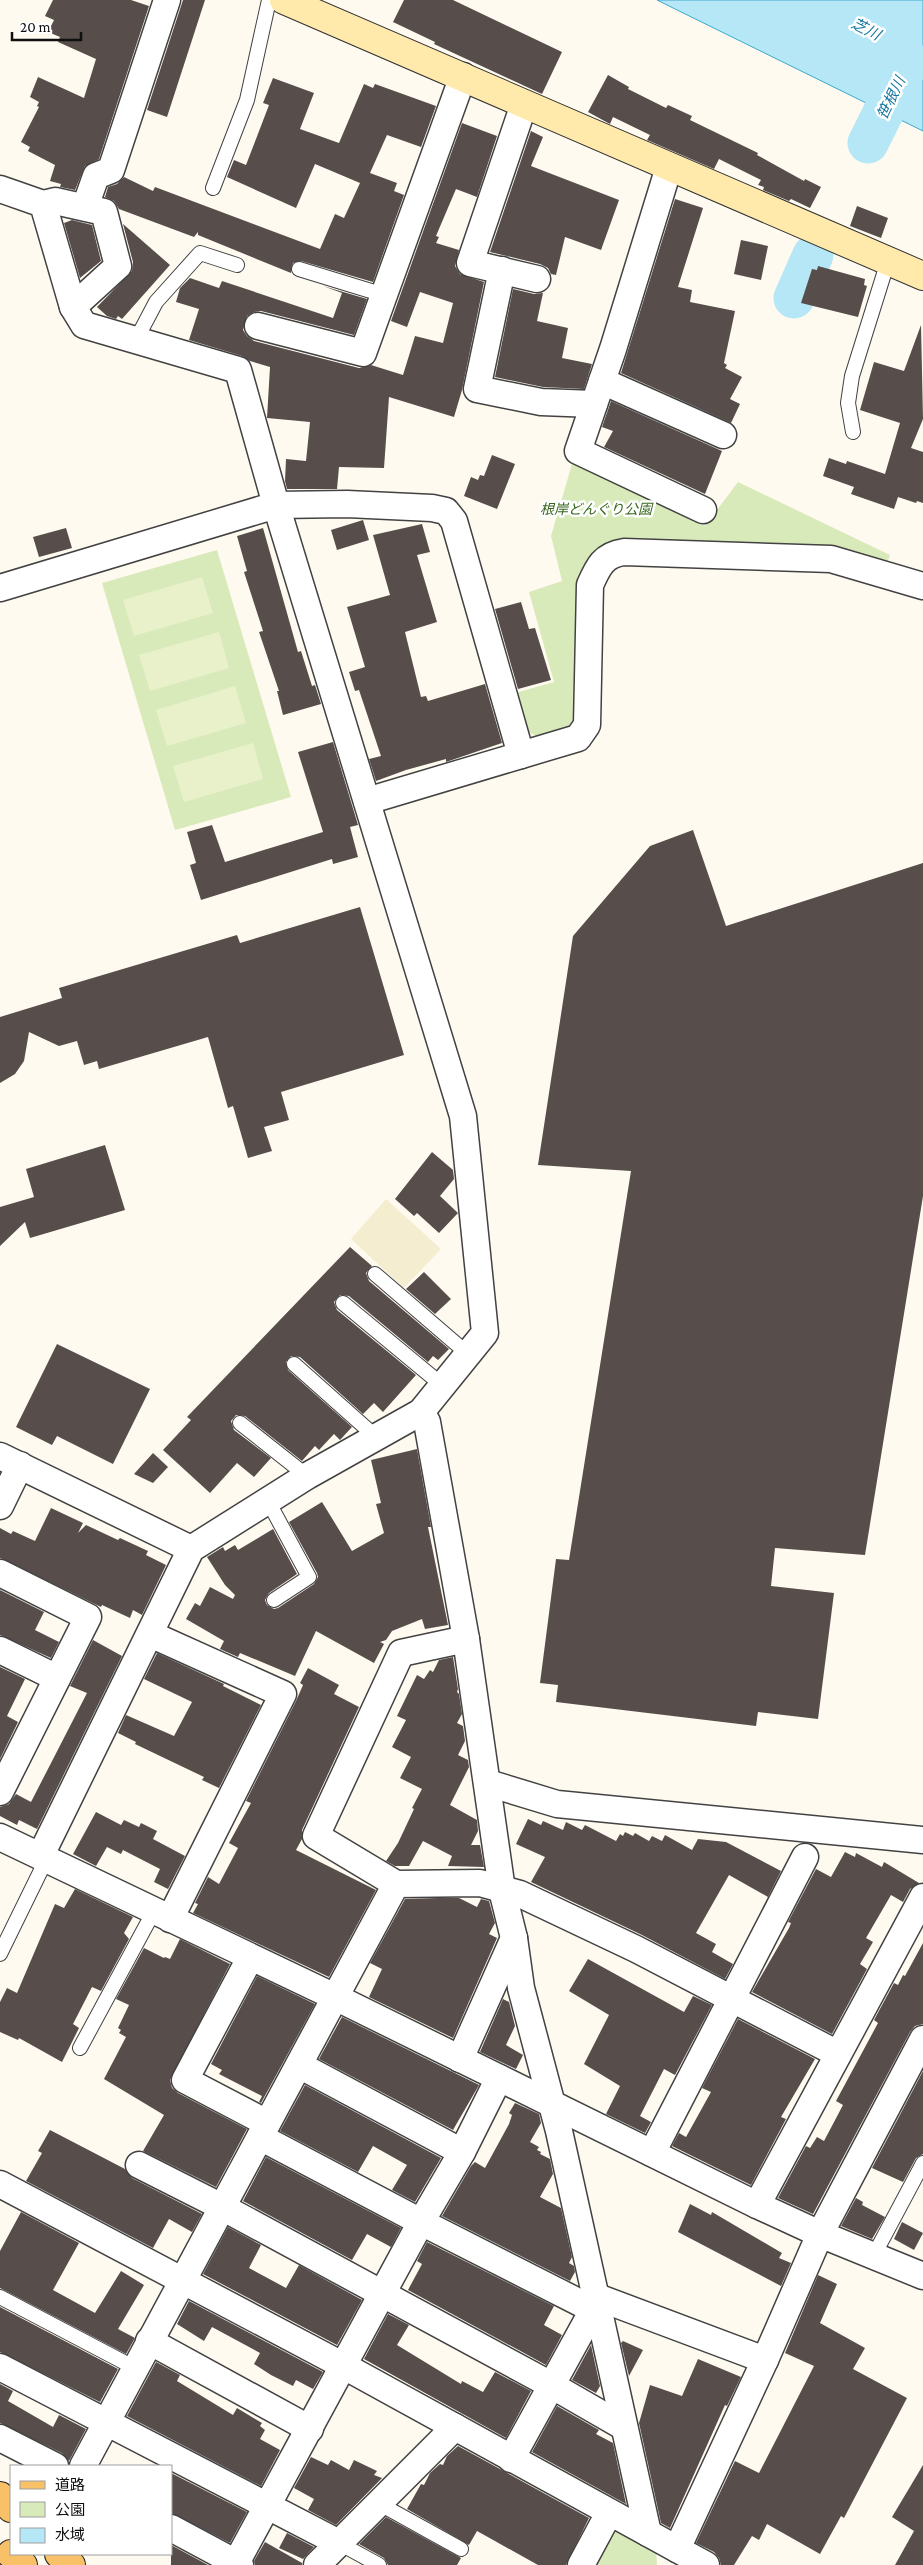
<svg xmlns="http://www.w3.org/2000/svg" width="923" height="2565" font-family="'Crimson Pro','Noto Sans JP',serif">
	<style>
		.farmland { fill: #f5edd0 }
		.green { fill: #d9eaba }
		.pitch { fill: #e9f1cb }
		.water { fill: #b5e7f6; stroke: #3ca8ce }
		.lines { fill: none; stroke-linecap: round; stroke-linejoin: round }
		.river { stroke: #b5e7f6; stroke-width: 41 }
		.building { fill: #574e4b }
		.lane-casing { stroke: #424242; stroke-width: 16 }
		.street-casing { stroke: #424242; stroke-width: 29 }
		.secondary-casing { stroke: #313131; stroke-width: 30 }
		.primary-casing { stroke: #202020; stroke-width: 30 }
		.lane { stroke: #fff; stroke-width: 14 }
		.street { stroke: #fff; stroke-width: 26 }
		.secondary { stroke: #ffeaac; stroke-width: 28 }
		.primary { stroke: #f8c167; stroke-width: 28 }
		.labels { text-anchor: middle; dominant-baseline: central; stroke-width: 5; stroke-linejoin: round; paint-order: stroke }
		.park-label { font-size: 14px; font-style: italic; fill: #38671e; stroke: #fff }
		.water-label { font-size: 15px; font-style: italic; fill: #1778a1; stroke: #fff }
	</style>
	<rect width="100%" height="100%" fill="#fffaf0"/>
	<polygon class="farmland" points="386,1199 441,1249 404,1288 351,1239"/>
	<g class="green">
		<polygon points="574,457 705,526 738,482 890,555 887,563 827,548 613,541 582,569 576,717 566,731 541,738 526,731 515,693 554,682 529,592 562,581 551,536"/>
		<polygon points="217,550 291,797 175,830 102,583"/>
		<polygon points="617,2527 656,2546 657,2565 590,2565 609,2529"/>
	</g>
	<g class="pitch">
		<polygon points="202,577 213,613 134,636 123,600"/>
		<polygon points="219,632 229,668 150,691 139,655"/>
		<polygon points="235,686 246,723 167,746 156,710"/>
		<polygon points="253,743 263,779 184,802 173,766"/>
	</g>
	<polygon class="water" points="657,0 923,0 923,131 669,6"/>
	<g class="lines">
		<g class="river">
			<polyline points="868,143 909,61"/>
			<polyline points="794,298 813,255"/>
		</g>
	</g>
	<g class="building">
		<polygon points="53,0 131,0 149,6 99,159 85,166 75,190 60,187 61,184 50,181 55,165 28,151 30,147 21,142 39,107 37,106 39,102 30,97 38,77 84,98 96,59 58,42 60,37 48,32 54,20 45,16"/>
		<polygon points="183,0 205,0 167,117 147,110"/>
		<polygon points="404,0 453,0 562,52 542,94 434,44 435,42 393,22"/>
		<polygon points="608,75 629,87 628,89 666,108 668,105 692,116 690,120 758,153 757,155 804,181 805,179 821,187 810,208 791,199 789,201 763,190 764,187 758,185 761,180 719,159 714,169 647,140 650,135 613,117 610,124 588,112"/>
		<polygon points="273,78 314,93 300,129 339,143 364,84 373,88 375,84 436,106 421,147 387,135 370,173 397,183 394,191 404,195 373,282 301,261 293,263 291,273 198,235 198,232 194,237 119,209 114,201 105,197 108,187 117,184 124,177 153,191 155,187 320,249 335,214 344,218 360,183 315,164 296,208 227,177 234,160 246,165 269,105 263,103"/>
		<polygon points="462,123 497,136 477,197 456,189 436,236 439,237 436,243 459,250 455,266 460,274 484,282 462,390 454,417 389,397 384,468 339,467 337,489 287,489 285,481 286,459 306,461 310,422 267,418 270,367 250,361 242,356 189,340 199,309 176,302 180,288 190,278 219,288 222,281 333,318 342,293 323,286 367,299 354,335 261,311 254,312 247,316 243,330 247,336 254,341 359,368 371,365 403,375 415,336 443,343 453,303 420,292 407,327 391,321"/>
		<polygon points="531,131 543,137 531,166 619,200 601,250 565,237 556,275 551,274 548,268 540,264 490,252"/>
		<polygon points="675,199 703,208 678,287 692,290 690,302 735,311 724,363 727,365 725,368 742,377 730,399 740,404 731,423 621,373"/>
		<polygon points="857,206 888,218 881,238 850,226"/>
		<polygon points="72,220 92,225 101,261 80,278 64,223"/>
		<polygon points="123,224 170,265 122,319 118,316 116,319 107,316 97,307 132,271 133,262"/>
		<polygon points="741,240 768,246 761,280 734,274"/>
		<polygon points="818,266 865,279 864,285 867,286 858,317 801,303 812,269 817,270"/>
		<polygon points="513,289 534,294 543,293 537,321 568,328 562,358 592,364 584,389 543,387 495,377"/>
		<polygon points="921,325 923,419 911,448 923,452 923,503 917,501 916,503 898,497 894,509 851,494 854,487 823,476 829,458 846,464 847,461 885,474 900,423 860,410 874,362 904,371"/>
		<polygon points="611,401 722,451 705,494 604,447 613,431 602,427"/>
		<polygon points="492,455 515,464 497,509 464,496 471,477 478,480 480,475 484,476"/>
		<polygon points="363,520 369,540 337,550 331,530"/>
		<polygon points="422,524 430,552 417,555 437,622 405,632 421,697 426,696 428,701 485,684 502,743 446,762 446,759 406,770 376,781 369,759 381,756 359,690 355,691 349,672 365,667 347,607 390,595 373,535"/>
		<polygon points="66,528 72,548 39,557 33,537"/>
		<polygon points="263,528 298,652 301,651 312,686 315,685 321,704 283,715 277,691 279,691 259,632 263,631 244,572 247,571 237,536"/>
		<polygon points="521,602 529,629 535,628 551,680 518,689 495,609"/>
		<polygon points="333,742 358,825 350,827 358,857 333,864 332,859 201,900 190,865 196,863 187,832 212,825 225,862 323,832 298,752"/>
		<polygon points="693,830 726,926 923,863 923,1196 865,1555 775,1548 771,1586 834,1593 818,1719 758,1712 756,1726 556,1702 558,1685 540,1683 556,1559 569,1560 631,1171 538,1165 573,936 650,846"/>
		<polygon points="360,907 404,1055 281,1092 289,1120 264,1127 272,1151 248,1158 233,1106 228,1108 208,1037 99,1069 97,1061 84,1065 77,1041 59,1046 29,1032 24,1061 15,1074 0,1083 0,1017 62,998 59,988 237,935 240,943"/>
		<polygon points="105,1145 125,1210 30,1238 25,1222 0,1246 0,1207 34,1197 26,1169"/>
		<polygon points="432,1152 453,1170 454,1179 440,1196 458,1213 439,1233 417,1213 414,1216 395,1199"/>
		<polygon points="350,1247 372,1266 366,1273 369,1281 449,1349 438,1360 433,1356 428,1362 349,1296 340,1295 334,1302 337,1310 416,1375 383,1412 374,1403 363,1414 300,1357 291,1356 286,1362 288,1370 352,1427 340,1440 334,1434 319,1450 315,1446 302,1461 245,1416 236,1415 231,1421 234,1430 271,1458 254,1477 237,1463 210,1493 163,1450 191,1420 187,1417"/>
		<polygon points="424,1272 451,1299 435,1314 406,1289"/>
		<polygon points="57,1344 150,1389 113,1464 57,1436 52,1445 16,1427"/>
		<polygon points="417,1449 431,1527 428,1527 448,1625 425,1629 422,1619 392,1631 386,1640 380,1642 384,1644 374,1663 316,1631 295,1676 240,1653 238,1657 220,1649 224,1641 186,1619 195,1603 200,1606 210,1587 233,1599 235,1595 225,1585 207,1557 223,1547 225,1551 235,1545 238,1550 273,1529 297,1574 269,1593 265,1600 267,1605 274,1609 278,1608 314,1584 318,1577 317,1573 289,1522 322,1502 352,1551 384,1533 376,1504 381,1503 371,1460"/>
		<polygon points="153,1453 168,1467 153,1483 134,1474"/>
		<polygon points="51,1508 83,1523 78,1533 86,1525 118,1540 120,1538 148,1551 146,1555 166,1565 142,1615 133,1610 130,1618 102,1605 101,1607 0,1558 0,1528 11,1534 13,1531 35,1541"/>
		<polygon points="0,1590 44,1612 35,1630 59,1642 51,1658 0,1635"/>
		<polygon points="93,1640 122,1656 37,1829 19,1820 17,1825 0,1816 0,1807 9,1804 16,1794 31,1802 87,1693 70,1686"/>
		<polygon points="157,1653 224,1684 223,1686 261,1705 219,1788 202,1780 204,1777 135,1744 136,1742 118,1733 126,1715 174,1736 192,1702 144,1679"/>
		<polygon points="453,1657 458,1689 457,1692 459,1694 462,1714 457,1723 463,1726 465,1741 458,1755 468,1760 469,1767 450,1805 477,1820 478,1831 471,1845 480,1845 484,1867 448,1866 452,1856 423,1841 409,1866 395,1866 386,1861 398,1843 414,1809 412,1808 422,1789 400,1778 411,1757 392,1747 406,1720 397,1716 417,1675 424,1679 430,1670 433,1672 439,1660"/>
		<polygon points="0,1667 25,1679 7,1716 18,1722 0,1759"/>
		<polygon points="308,1668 339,1685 334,1694 359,1707 302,1830 302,1839 296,1850 376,1890 329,1977 193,1913 198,1904 195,1903 208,1877 219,1884 238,1848 229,1843 251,1803 246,1801 296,1701 303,1685 300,1683"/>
		<polygon points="96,1812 121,1825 124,1820 139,1827 141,1823 157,1831 153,1839 185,1856 168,1889 154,1882 160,1869 123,1850 121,1854 107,1847 96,1866 73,1854"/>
		<polygon points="528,1819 541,1825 543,1821 563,1830 566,1822 582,1830 585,1825 616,1841 620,1834 623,1836 625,1832 633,1836 635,1833 649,1841 652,1836 662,1841 665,1835 692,1850 698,1839 726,1842 781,1871 768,1897 729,1875 696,1933 716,1944 712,1952 733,1964 725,1979 642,1935 531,1882 545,1857 516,1844"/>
		<polygon points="845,1852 855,1857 856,1853 882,1867 884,1862 919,1883 910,1889 903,1902 891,1895 866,1938 873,1942 860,1964 867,1969 832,2034 752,1992 789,1928 791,1923 788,1922 816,1869 831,1877"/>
		<polygon points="75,1889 133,1917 124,1933 129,1939 101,1991 92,1987 73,2024 79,2028 62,2062 19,2038 18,2040 0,2032 0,2002 7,1988 17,1993 55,1904 64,1908"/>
		<polygon points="438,1898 459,1898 477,1907 481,1899 489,1901 495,1923 489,1934 497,1938 453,2038 369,1997 382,1969 370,1963 405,1899"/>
		<polygon points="180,1939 230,1964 170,2080 172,2088 178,2093 247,2129 216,2187 143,2151 164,2115 104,2079 126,2037 119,2033 121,2030 118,2028 129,2005 116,1999 144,1948 164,1958 165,1957 170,1959"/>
		<polygon points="923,1943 923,2024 915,2026 910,2032 813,2214 778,2198 806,2146 810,2148 817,2137 824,2141 843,2105 836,2101 878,2023 874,2020 894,1983 898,1985 903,1975 905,1976"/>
		<polygon points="588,1959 684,2012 693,1996 712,2005 675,2075 664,2069 640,2116 651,2122 645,2133 606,2114 620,2086 584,2064 609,2015 569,1991"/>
		<polygon points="257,1976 315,2004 261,2103 259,2102 262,2096 219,2074 222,2070 211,2064"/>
		<polygon points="503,1999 509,2002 515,2026 506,2045 523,2055 516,2069 480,2052"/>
		<polygon points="342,2017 479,2085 453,2130 319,2059"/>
		<polygon points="738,2019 815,2059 781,2117 786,2119 751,2185 672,2146 679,2133 686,2137 711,2092 702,2088"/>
		<polygon points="923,2071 923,2154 916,2158 903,2182 872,2168"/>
		<polygon points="305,2085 441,2158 415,2202 392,2190 407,2165 373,2146 358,2172 280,2131"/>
		<polygon points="515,2103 539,2114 541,2123 530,2142 539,2147 537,2150 541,2152 540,2154 550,2159 553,2174 540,2197 561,2208 572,2257 569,2263 574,2266 575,2272 570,2281 442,2216 471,2166 475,2162 485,2168 509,2124 512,2115 509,2113"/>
		<polygon points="50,2130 125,2169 132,2178 202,2214 192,2232 169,2219 153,2248 26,2181 42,2153 38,2151"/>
		<polygon points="266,2157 401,2228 391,2247 367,2234 352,2260 243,2201"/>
		<polygon points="856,2198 863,2202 862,2205 885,2217 872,2239 841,2226"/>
		<polygon points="690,2204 711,2215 712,2212 782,2253 779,2258 791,2263 781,2286 678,2232"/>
		<polygon points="21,2212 79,2243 53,2290 95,2313 121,2271 144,2285 118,2329 135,2338 126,2354 0,2288 0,2251"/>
		<polygon points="902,2222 923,2233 914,2250 894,2239"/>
		<polygon points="228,2227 261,2245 249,2268 286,2288 299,2265 362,2300 337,2345 203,2274"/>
		<polygon points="427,2242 554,2306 544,2325 562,2335 546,2365 408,2290 422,2264 417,2261"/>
		<polygon points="818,2275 837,2284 820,2323 865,2348 853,2369 907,2398 844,2518 841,2516 820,2554 767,2524 759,2540 752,2536 734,2565 721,2565 719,2558 714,2552 696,2543 735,2461 759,2473 814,2366 785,2353"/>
		<polygon points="189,2301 323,2372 313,2389 296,2380 293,2386 271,2375 254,2364 260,2353 212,2327 204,2341 177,2324"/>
		<polygon points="0,2307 118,2369 100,2402 0,2352"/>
		<polygon points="388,2314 409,2325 397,2345 461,2384 462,2381 483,2392 495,2372 531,2391 506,2438 364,2359"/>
		<polygon points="623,2341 643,2350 629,2376 621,2343"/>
		<polygon points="591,2345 600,2386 596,2393 572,2380"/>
		<polygon points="698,2359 741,2377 727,2406 725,2405 670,2528 661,2523 639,2423 650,2385 682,2396"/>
		<polygon points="156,2362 180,2375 177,2381 233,2415 237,2408 262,2423 260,2426 265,2430 260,2439 280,2450 261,2486 127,2416"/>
		<polygon points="0,2384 13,2391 8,2401 53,2427 59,2415 86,2429 69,2461 62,2453 0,2423"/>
		<polygon points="557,2406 599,2430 596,2434 613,2443 626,2504 532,2452"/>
		<polygon points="458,2446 589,2518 566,2565 538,2565 477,2531 469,2545 407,2509 421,2484 424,2485 430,2473 440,2464 443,2465 447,2456"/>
		<polygon points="311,2457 328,2465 331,2460 349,2470 354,2460 377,2471 374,2475 382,2478 336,2525 308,2510 314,2499 294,2488"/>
		<polygon points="923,2465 923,2565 895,2565 914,2531 892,2517"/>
		<polygon points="171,2473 247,2512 230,2543 171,2513"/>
		<polygon points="386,2517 461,2558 457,2565 388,2565 384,2558 359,2544"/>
		<polygon points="287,2533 314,2547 303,2559 279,2548"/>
		<polygon points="265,2542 302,2563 302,2565 255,2565 254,2561"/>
		<polygon points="171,2545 208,2565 171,2565"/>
	</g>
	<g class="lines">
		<g class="lane-casing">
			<g id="lane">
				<polyline points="213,188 247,100 269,0"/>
				<polyline points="299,269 384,295"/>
				<polyline points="136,340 156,302 200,253 237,265"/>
				<polyline points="853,432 848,403 852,376 888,261"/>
				<polyline points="375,1274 468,1354"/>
				<polyline points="343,1303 442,1385"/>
				<polyline points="294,1364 376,1437"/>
				<polyline points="240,1423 307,1476"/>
				<polyline points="268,1501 309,1577 274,1600"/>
				<polyline points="0,1954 47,1858"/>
				<polyline points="80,2048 154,1911"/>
				<polyline points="874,2255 923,2163"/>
				<polyline points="0,2297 135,2368"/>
				<polyline points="378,2503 461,2549"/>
				<polyline points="339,2543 379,2565"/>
			</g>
		</g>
		<g class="street-casing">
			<g id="street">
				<polyline points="524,104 470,263 537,279"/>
				<polyline points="669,167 613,349 578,451 703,510"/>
				<polyline points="0,189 43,204 73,307 84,325 238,370 276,505 463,1116 485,1333 421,1412 307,1476 191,1549 41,1855"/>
				<polyline points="43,204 55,201 104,212 118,266 73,307"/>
				<polyline points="85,207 96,176 111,170 167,0"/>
				<polyline points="502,270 477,389 541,402 594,404"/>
				<polyline points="258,326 363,353 463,76"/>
				<polyline points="602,381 723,435"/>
				<polyline points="0,588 276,505 347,504 432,508 446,511 454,521 521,755 367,801"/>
				<path d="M521,755L578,738L587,725L590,585C598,567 603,555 624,552L831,559L923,586"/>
				<polyline points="421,1412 427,1422 466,1639 502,1890 514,1938 521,1988 559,2131 648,2533"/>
				<polyline points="0,1456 191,1549"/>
				<polyline points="0,1506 20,1465"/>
				<polyline points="0,1573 88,1617 0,1792"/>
				<polyline points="150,1634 283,1694 170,1919"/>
				<polyline points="466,1639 401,1653 316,1836 396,1884 480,1883 520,1894 636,1949 838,2054"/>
				<polyline points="0,1650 57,1678"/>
				<polyline points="488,1783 557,1804 923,1840"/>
				<polyline points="0,1837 335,1997 757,2205 820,2234 923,2276"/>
				<polyline points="250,1958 185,2080 267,2123"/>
				<polyline points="460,2059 514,1938"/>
				<polyline points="299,2065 462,2152"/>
				<polyline points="260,2137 421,2222 600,2313"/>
				<polyline points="652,2153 805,1857"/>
				<polyline points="139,2165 222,2207 551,2385 624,2427"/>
				<polyline points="0,2184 344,2366 706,2565"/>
				<polyline points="757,2205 923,1897"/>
				<polyline points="597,2297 765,2360"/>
				<polyline points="149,2341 310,2429"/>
				<polyline points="0,2367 339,2543"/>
				<polyline points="0,2438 55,2466"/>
				<polyline points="511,2459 593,2310"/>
				<polyline points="83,2466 396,1884"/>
				<polyline points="171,2528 240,2565"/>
				<polyline points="677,2549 765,2360 820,2234 923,2039"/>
				<polyline points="235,2565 421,2222 462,2152 499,2078"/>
				<polyline points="317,2565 455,2427"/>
				<polyline points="581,2565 609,2513"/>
			</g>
		</g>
		<g class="secondary-casing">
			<polyline id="secondary" points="284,0 923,276"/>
		</g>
		<g class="primary-casing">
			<g id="primary">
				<polyline points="0,2496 11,2508"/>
				<polyline points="11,2554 23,2565"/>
				<polyline points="59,2554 71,2565"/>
			</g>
		</g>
		<use href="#lane" class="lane"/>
		<use href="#street" class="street"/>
		<use href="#secondary" class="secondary"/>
		<use href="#primary" class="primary"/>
	</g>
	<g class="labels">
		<g class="park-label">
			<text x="596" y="509">根岸どんぐり公園</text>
		</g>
		<g class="water-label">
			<text transform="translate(866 29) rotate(27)">芝川</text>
			<text transform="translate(891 98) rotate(-64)">笹根川</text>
		</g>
	</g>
	<rect x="10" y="2465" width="162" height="90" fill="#ffffff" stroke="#9f9f9f"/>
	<rect x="20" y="2481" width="25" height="8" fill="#f8c167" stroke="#9f9f9f"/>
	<text x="55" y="2490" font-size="15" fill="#0f0f0f">道路</text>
	<rect x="20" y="2502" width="25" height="15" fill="#d9eaba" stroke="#9f9f9f"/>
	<text x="55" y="2515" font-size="15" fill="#0f0f0f">公園</text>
	<rect x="20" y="2528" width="25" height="15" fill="#b5e7f6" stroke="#9f9f9f"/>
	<text x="55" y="2540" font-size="15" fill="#0f0f0f">水域</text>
	<path d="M12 32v8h69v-8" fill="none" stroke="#0f0f0f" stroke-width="2.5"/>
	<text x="20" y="32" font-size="15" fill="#0f0f0f" stroke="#ffffff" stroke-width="4" paint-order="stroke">20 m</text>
</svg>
